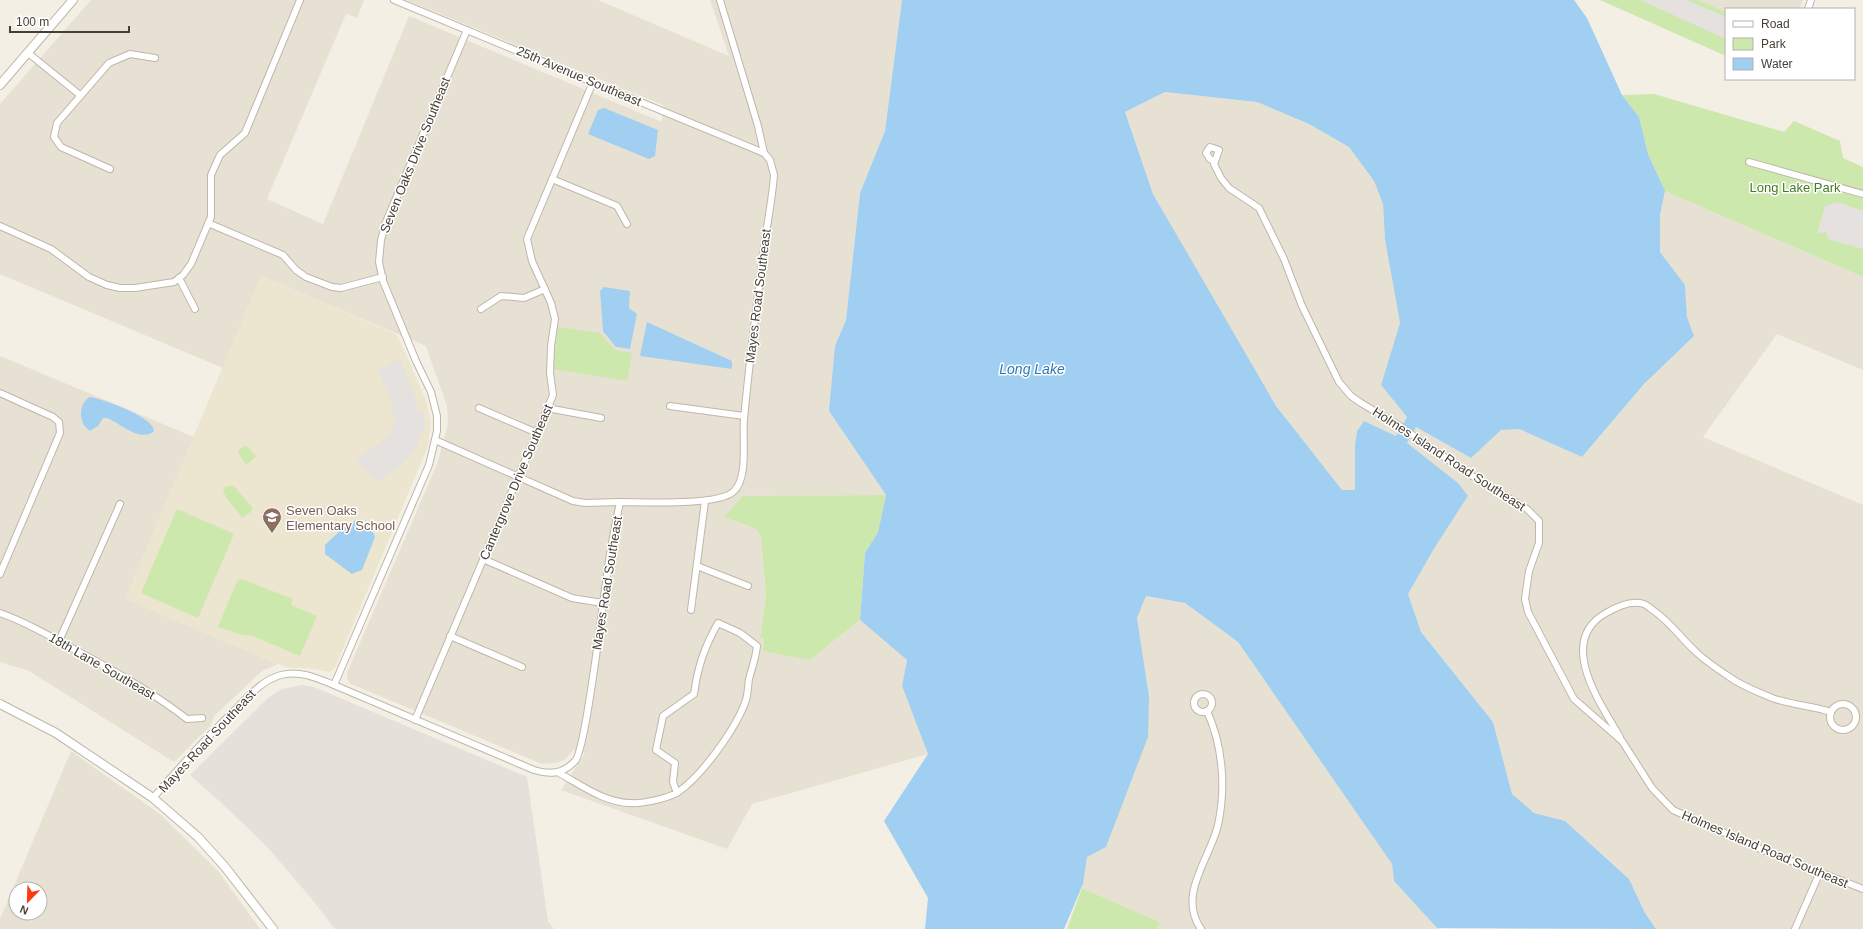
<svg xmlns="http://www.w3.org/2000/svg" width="1863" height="929" font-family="Helvetica,sans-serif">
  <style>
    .residential { fill: #e7e1d3; fill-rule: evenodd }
    .industrial { fill: #e5e0da }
    .education { fill: #ece5cf }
    .green { fill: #cde8ad }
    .parking { fill: #e4e1de }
    .water { fill: #a0cff1; fill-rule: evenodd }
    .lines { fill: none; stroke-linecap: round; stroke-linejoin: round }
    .minor-casing { stroke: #bfb7a8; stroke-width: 8 }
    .tertiary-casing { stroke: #bfb7a8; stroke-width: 10 }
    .minor { stroke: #fff; stroke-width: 6 }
    .tertiary { stroke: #fff; stroke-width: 8 }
    .labels { text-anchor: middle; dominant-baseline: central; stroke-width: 3; stroke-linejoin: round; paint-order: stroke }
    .street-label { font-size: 13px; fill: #463f35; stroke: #fff }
    .park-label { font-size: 13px; fill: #457827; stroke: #fff }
    .education-label { font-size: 13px; fill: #785e54; stroke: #fff; text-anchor: start }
    .water-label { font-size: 14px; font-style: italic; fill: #2c78b3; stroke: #fff }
  </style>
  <rect width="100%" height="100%" fill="#f3efe5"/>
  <g class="residential">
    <path d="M91,0H364L357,18L346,14L267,199L323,224L409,16L662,122L663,105L406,0H598L729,56L710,0H902L885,131L860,193L846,320L835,346L843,432L886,495L743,496L755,528L761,537L766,595L760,637L764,638L810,660L860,620L907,660L902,686L928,754L752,804L727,849L561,790L585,753L573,750L566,759L556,763L542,764L351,684L347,679V673L437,464L448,424L447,406L426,346L261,276L223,368L0,274V104Z"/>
    <path d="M1698,0H1803L1799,9H1726V12Z"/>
    <path d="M1165,92L1257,102L1309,124L1349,147L1374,181L1383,204L1385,240L1400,323L1381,385L1407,417L1396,436L1364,421L1357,431L1355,445V490H1342L1275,406L1153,194L1125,112Z"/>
    <path d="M1665,191L1863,277V370L1777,334L1703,437L1863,505V929H1656L1645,913L1629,879L1565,821L1534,813L1512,794L1493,722L1421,632L1408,594L1435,547L1468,496L1407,443L1416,427L1471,458L1501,430L1519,429L1582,457L1644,384L1694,336L1687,317L1685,285L1660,252V215Z"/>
    <path d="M0,356L194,437L126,599L278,664L262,671L214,716L211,725L174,762L29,671L0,662Z"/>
    <path d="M1146,596L1185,603L1238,642L1392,864L1394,881L1437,928L1442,929H1157L1160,922L1082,888L1087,857L1149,696L1137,618Z"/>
    <path d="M71,751L160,814L218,871L260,929H0V919ZM16,889H40V913H16Z"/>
  </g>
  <path class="industrial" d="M302,685L314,687L527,777L548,921L554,929H335L311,898L268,848L228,809L190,775L269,697L282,689Z"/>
  <path class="education" d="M261,276L396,334L410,363L426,401L431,421L428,446L335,668L329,672L307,668H288L125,599Z"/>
  <g class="green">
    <path d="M1600,0H1698L1726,12V56Z"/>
    <path d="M1654,94L1784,132L1794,121L1840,141L1843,158L1863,167V277L1665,191L1648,154L1639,117L1622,95Z"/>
    <path d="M558,327L600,333L615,350L632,353L627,381L553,369Z"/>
    <path d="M246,445L256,456L246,465L238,453L239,450Z"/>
    <path d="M229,486H234L252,507V511L242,518L226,497L223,491L225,487Z"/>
    <path d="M886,495L878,532L865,553L860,620L810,660L763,651L764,638H760L766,595L761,537L755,528L724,517L743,496Z"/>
    <path d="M177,509L234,534L198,618L141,593Z"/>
    <path d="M241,579L293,599L291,605L317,616L300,656L252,636L243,635L218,627L237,581Z"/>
    <path d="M1082,888L1160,922L1157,929H1067Z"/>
  </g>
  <g class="parking">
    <path d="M1640,0H1687L1726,17V39Z"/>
    <path d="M1837,202L1863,211V249L1828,239L1826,232L1817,234L1825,206Z"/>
    <path d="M400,359L416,399L417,412H423L425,423L417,446L408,459L378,482L355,460L385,439L397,421L393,415L391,401L378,370Z"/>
  </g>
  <g class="water">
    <path d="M902,0H1574L1587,18L1622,95L1639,117L1648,154L1665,191L1660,215V252L1685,285L1687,317L1694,336L1644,384L1582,457L1519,429L1501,430L1471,458L1416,427L1407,443L1458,483L1468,496L1435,547L1408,594L1421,632L1493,722L1512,794L1534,813L1565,821L1629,879L1645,913L1656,929L1437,928L1394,881L1392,864L1238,642L1185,603L1146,596L1137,618L1149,696L1148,737L1106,847L1087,857L1083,884L1064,929H925L928,898L884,821L928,754L902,686L907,660L860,620L865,553L878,532L886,495L829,411L835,346L846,320L860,193L885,131ZM1165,92L1257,102L1309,124L1349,147L1374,181L1383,204L1385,240L1400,323L1381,385L1407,417L1396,436L1364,421L1357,431L1355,445V490H1342L1276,406L1153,194L1125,112Z"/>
    <path d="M604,108L658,130L655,156L649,159L588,134L598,110Z"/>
    <path d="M604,287L630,291L629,308L637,314L630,349L616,347L603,331L600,291Z"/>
    <path d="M647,322L732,361V369L640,356Z"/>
    <path d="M90,397C103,399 154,417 154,431C140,443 120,423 107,418H103L98,426L90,431C78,424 78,403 90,397Z"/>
    <path d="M359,519L370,525L375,537L362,570L352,574L325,554V545L344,527Z"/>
  </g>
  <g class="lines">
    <g class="minor-casing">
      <g id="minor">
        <path d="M394,0L764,153"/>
        <path d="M1808,9L1811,0"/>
        <path d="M28,53L80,95"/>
        <path d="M1214,161L1210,159L1206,153L1210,147L1219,150L1214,164L1221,178L1229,188L1259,208L1284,259L1302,306L1339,382L1351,396L1361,403L1398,425L1469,474L1527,509L1539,521V543L1529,571L1525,599L1528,612L1574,699L1622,741L1652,788L1673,810L1763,850L1863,889"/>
        <path d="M1749,162L1863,194"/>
        <path d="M110,169L61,147L54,137L57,123L109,63L130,54L155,58"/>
        <path d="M552,179L617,206L627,224"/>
        <path d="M208,223L283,255L296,270L306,277L332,287L341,288L383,277"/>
        <path d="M0,226L51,249L89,277L107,285L120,288H135L174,282L183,275L191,264L211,217V175L220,155L245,133L300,0"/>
        <path d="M179,278L195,309"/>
        <path d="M481,309L501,296L524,298L545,289"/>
        <path d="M0,393L53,417L59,422L60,433L0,574"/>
        <path d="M670,406L744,416"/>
        <path d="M479,408L537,433"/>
        <path d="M547,408L601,418"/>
        <path d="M435,440L573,501L585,503L620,502"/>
        <path d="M483,559L572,598L602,603"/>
        <path d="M697,566L748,586"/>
        <path d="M691,610L705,501"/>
        <path d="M0,613C24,621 46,634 68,646C109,668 151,691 187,719L202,718"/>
        <path d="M450,636L522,667"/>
        <path d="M59,641L120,504"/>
        <path d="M334,685L429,465L437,431V416L431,392L416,361L383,281L379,262L381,240L386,222L467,30"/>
        <circle cx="1203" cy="703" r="9"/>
        <circle cx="1843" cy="717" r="13"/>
        <path d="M415,720L553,395L550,373L551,346L555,319L551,303L532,261L527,239L593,82"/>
        <path d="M1620,737C1600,703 1556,641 1606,613C1616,607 1632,600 1644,604C1647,605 1651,609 1654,611C1670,622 1680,637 1695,651C1705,661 1719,670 1731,678C1744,687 1760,693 1775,699C1793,705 1813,706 1831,712"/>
        <path d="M559,773C581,785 605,803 631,803C643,804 669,798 678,792C702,776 737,727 746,700C748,693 748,685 749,679C752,668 756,657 757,646L740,633L718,623C704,648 698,666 694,694L663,716L656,750L675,763L673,782L677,793"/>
        <path d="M153,798C179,768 205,739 234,711C248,697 262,680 281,675C300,670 317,678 334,685L534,770C550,775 563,774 575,761C586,750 603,600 607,575C610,550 615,526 620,502C644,502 716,506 733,492C749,479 742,438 744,419C749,364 756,310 763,256C766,229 772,202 774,175L770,160L764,153L758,126L720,0"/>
        <path d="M1201,929C1177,895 1210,859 1218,825C1226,788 1223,746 1207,711"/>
        <path d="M1795,929L1820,872"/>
      </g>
    </g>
    <g class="tertiary-casing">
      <g id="tertiary">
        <path d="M0,85L73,0"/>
        <path d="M0,704L56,733L153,798L198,837L225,867L273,929"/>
      </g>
    </g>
    <use href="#minor" class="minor"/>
    <use href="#tertiary" class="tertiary"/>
  </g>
  <defs>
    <g id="school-pin" transform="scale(1)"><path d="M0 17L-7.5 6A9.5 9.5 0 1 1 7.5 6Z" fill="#8d6e63" stroke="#fff"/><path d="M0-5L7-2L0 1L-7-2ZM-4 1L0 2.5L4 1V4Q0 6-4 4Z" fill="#fff"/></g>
  </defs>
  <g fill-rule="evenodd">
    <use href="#school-pin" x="272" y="517"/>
  </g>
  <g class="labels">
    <g class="street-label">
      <text transform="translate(579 76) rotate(23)">25th Avenue Southeast</text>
      <text transform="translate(415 155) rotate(-68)">Seven Oaks Drive Southeast</text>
      <text transform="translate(758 296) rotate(-83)">Mayes Road Southeast</text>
      <text transform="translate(1449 459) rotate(33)">Holmes Island Road Southeast</text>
      <text transform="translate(516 482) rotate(-67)">Cantergrove Drive Southeast</text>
      <text transform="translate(607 583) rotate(-81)">Mayes Road Southeast</text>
      <text transform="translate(102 666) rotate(30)">18th Lane Southeast</text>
      <text transform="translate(207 741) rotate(-47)">Mayes Road Southeast</text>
      <text transform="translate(1765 849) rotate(23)">Holmes Island Road Southeast</text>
    </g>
    <g class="park-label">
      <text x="1795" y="187">Long Lake Park</text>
    </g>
    <g class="education-label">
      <text x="286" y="510">Seven Oaks<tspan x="286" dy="15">Elementary School</tspan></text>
    </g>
    <g class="water-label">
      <text x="1032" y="369">Long Lake</text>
    </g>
  </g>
  <rect x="1725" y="8" width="130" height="72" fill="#ffffff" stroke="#b5b2ae"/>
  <rect x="1733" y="21" width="20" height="6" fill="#ffffff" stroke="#b5b2ae"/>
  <text x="1761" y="28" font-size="12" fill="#463f35">Road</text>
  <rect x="1733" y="38" width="20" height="12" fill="#cde8ad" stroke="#b5b2ae"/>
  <text x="1761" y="48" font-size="12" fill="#463f35">Park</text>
  <rect x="1733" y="58" width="20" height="12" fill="#a0cff1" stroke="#b5b2ae"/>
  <text x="1761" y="68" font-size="12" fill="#463f35">Water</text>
  <g transform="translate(28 901) rotate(203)"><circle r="19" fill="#ffffff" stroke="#b5b2ae"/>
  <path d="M0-3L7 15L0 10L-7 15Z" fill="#fd3912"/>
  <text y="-6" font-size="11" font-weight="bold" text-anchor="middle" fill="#463f35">N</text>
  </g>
  <path d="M10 26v6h119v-6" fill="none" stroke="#463f35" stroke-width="2"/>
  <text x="16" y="26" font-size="12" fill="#463f35" stroke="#ffffff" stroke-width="3" paint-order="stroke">100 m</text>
</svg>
